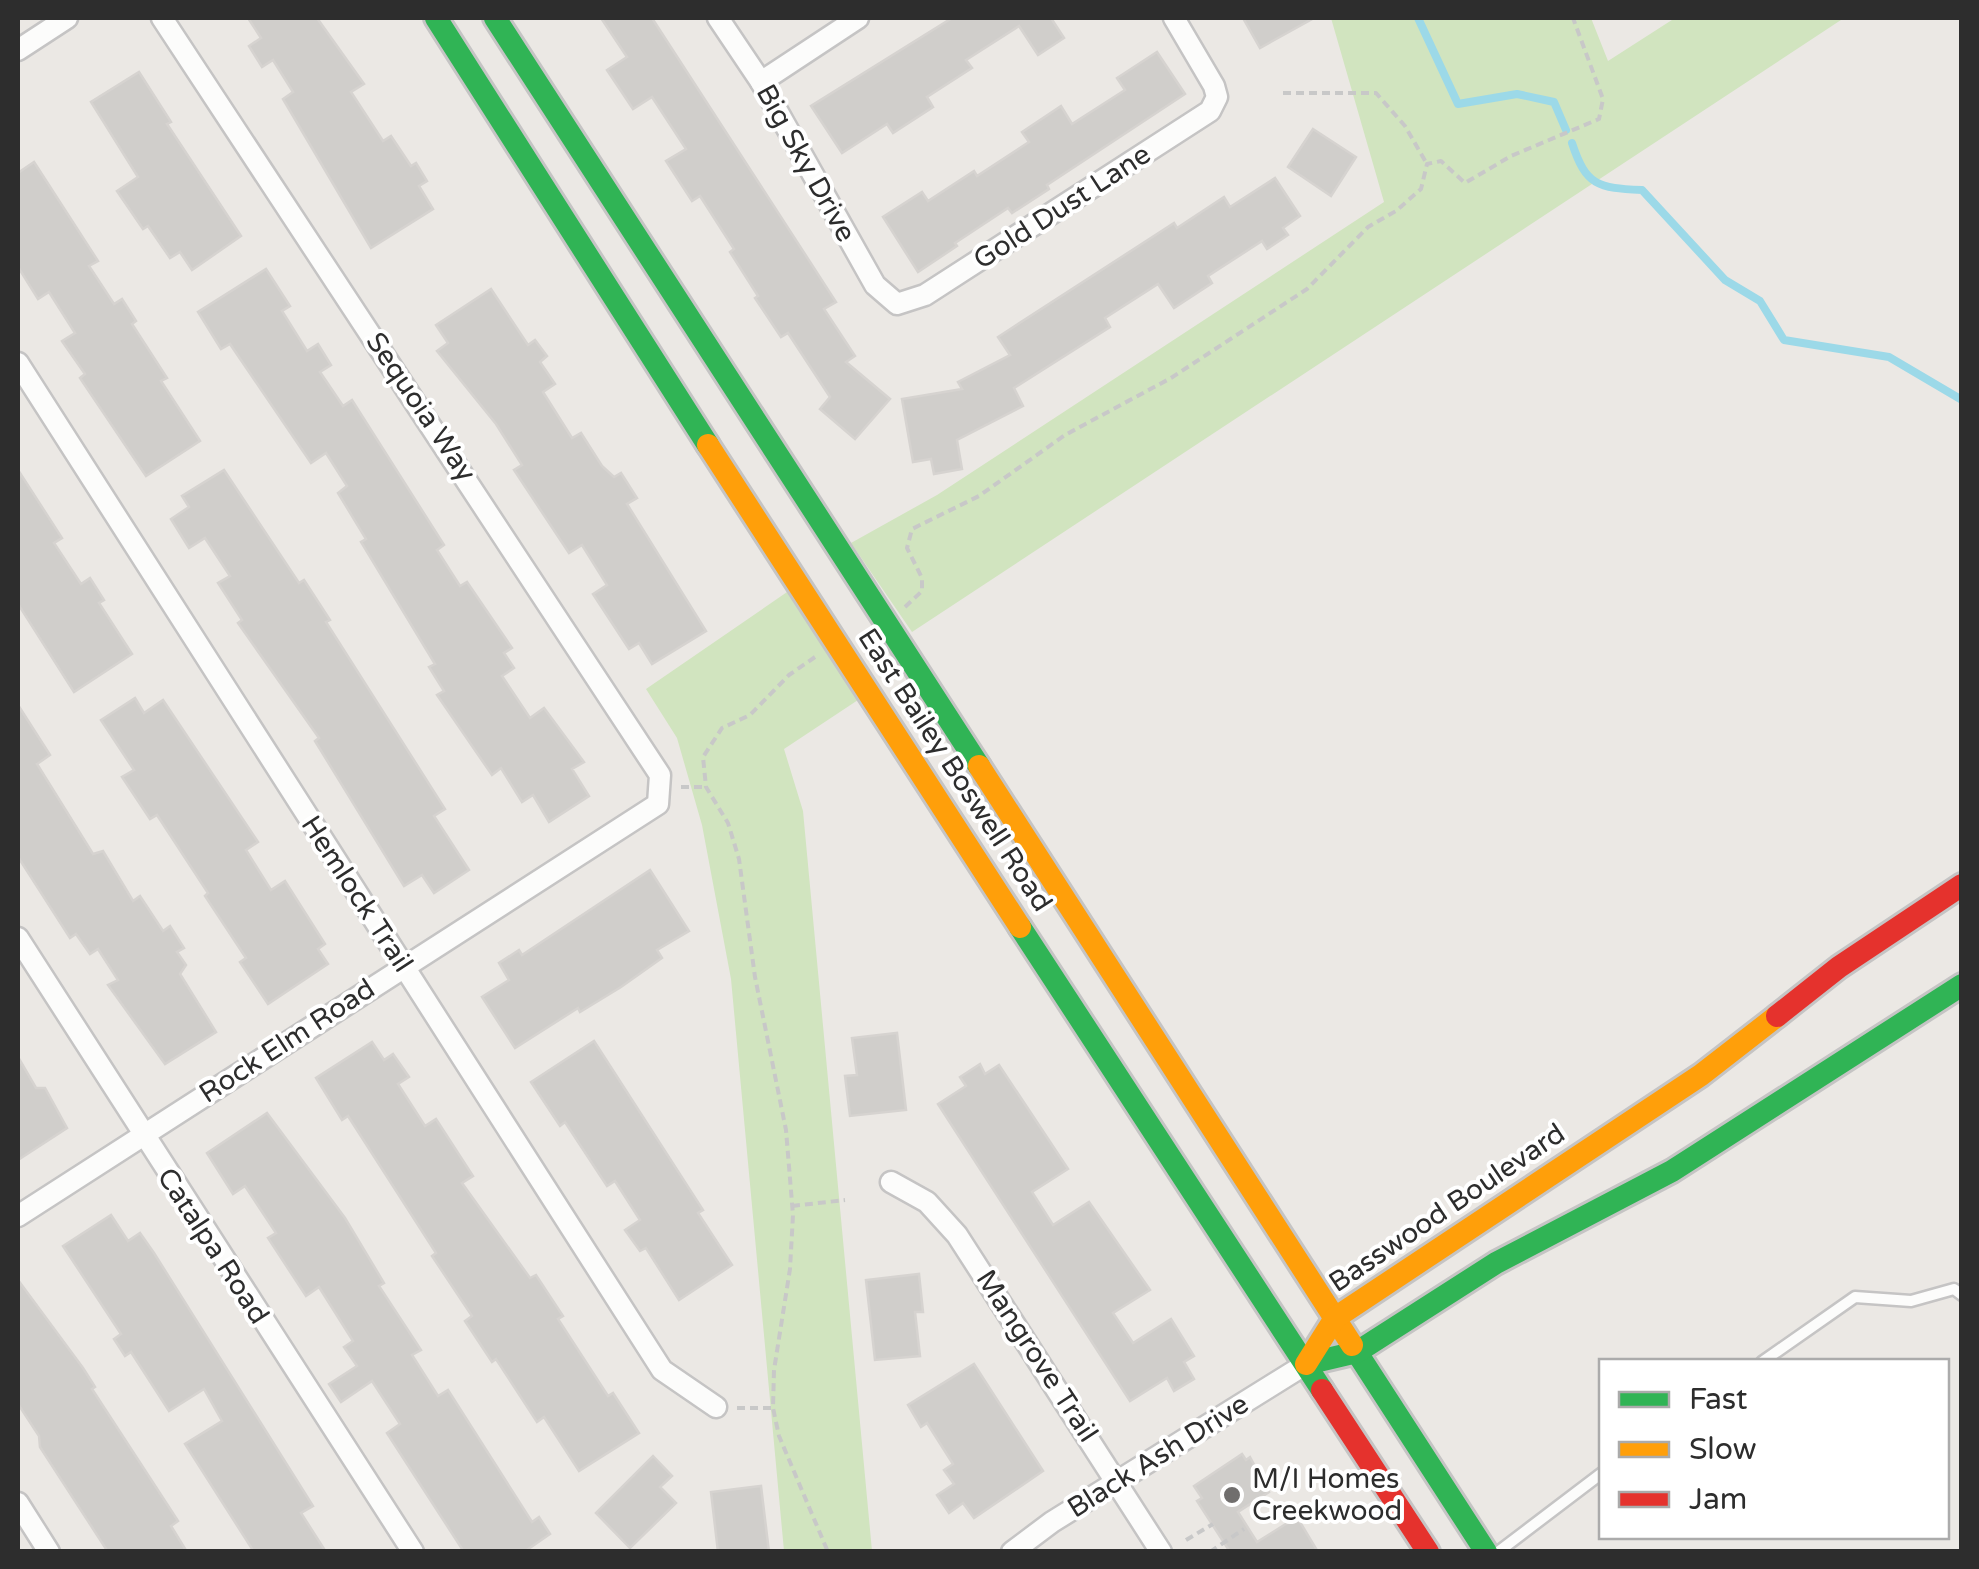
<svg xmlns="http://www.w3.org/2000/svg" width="1979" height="1569" font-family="'Varela Round',sans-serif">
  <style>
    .green { fill: #d1e4bf }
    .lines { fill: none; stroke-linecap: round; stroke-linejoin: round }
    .stream { stroke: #9cd9e8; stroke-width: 8 }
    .building { fill: #d0cecb; stroke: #d6d3d0; stroke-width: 2.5 }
    .lane-casing { stroke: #c5c4c4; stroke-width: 15 }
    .street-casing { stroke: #c5c4c4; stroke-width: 25 }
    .fast-casing { stroke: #c5c4c4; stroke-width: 28 }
    .slow-casing { stroke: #c5c4c4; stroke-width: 28 }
    .jam-casing { stroke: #c5c4c4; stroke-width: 28 }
    .path { stroke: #c8c8c8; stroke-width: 4; stroke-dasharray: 8 5; stroke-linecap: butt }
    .lane { stroke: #fcfcfb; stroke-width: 10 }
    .street { stroke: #fcfcfb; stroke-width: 20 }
    .fast { stroke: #30b455; stroke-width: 22 }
    .slow { stroke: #ff9f0a; stroke-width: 22 }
    .jam { stroke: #e5322d; stroke-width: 22 }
    .poi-dot { fill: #706e6d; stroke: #fff; stroke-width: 4 }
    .labels { text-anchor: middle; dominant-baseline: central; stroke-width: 8; stroke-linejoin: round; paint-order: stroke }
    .street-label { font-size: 28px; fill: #2d2d2d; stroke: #fff }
    .poi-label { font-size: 28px; fill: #2d2d2d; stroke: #fff; text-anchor: start }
  </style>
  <rect width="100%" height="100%" fill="#ebe8e4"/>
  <g class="green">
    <path d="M1331,18H1591L1608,61L1675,18H1844L912,632L851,543L937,495L1384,202Z"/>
    <path d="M790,590L858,700L784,749L803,811L872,1551H784L731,979L702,825L677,738L646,689Z"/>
  </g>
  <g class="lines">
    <g class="stream">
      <path d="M1418,18L1458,104L1517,94L1554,102L1566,130"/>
      <path d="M1572,143C1586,186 1598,188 1642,190L1725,280L1760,301L1784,340L1889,357L1962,400"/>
    </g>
  </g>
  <g class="building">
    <path d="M248,18H317L364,84L351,92L383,141L391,136L411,166L416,163L427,181L419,186L433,209L371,248L283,99L293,92L273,60L262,67L249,46L261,38Z"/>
    <path d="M601,18H652L836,302L824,309L855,356L846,362L890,399L855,439L820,409L830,397L788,333L781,337L755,298L758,296L730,252L734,249L700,196L692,201L666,161L686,149L652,97L633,109L607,70L627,57Z"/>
    <path d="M952,18H1051L1064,38L1038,55L1019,26L966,60L972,68L927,97L933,107L893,133L887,124L842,153L811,106Z"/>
    <path d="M1243,18H1314L1260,48Z"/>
    <path d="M1157,52L1185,94L1047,185L1049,189L1012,213L1008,208L955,243L957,246L918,272L883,217L922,192L928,201L974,171L977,176L1029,142L1022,132L1061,106L1072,124L1125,90L1117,78Z"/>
    <path d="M139,72L171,122L167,124L241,236L192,270L180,252L170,258L148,226L143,229L117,191L138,177L91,102Z"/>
    <path d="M1313,129L1356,157L1331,196L1288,167Z"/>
    <path d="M34,162L98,261L89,266L114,304L122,299L136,321L132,324L167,378L161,381L200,441L146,476L80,378L85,374L62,341L75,333L49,292L38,299L18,267V173Z"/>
    <path d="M1275,178L1300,216L1283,228L1288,235L1267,249L1262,241L1208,276L1212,283L1174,308L1158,284L1105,318L1110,327L1014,388L1023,406L957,440L962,469L934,474L931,459L913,462L902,399L962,389L958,382L1010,355L998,337L1174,223L1177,228L1224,197L1230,207Z"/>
    <path d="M266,269L290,306L282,311L307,351L318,344L331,365L320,372L343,406L352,400L444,545L437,550L460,586L467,582L512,648L504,653L514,668L502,676L530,718L544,708L584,762L572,769L589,796L549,822L533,795L522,802L501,768L492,775L437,695L444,691L429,667L435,664L361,542L366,539L338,493L347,486L326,453L311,463L230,344L221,349L198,312Z"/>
    <path d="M491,289L528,345L535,340L547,356L540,362L555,384L543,392L572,438L581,433L602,466L614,477L621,473L637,498L627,504L706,631L652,664L639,643L629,649L593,594L607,585L582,545L569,553L514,470L522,465L496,424L437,351L448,343L436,325Z"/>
    <path d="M18,470L62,538L54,543L81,584L90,578L104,600L99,603L132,654L74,692L18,604Z"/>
    <path d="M224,470L299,583L304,580L330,620L326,622L445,809L434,816L469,870L434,893L422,875L404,886L315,741L319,738L238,623L242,620L218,583L230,576L205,538L189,548L171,519L189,507L182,496Z"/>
    <path d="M135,698L144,713L163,700L258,842L246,850L271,890L285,881L325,944L318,949L328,964L268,1004L240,962L246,958L205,896L208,893L157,815L150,819L122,777L134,770L101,720Z"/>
    <path d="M18,705L50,755L37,764L93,854L103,851L133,901L140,896L163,931L170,926L184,948L177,952L186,965L180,974L216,1032L165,1064L108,985L118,980L98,949L90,954L76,934L70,938L18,857Z"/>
    <path d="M650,870L689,931L657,950L662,958L621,987L580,1012L578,1008L515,1048L482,997L509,980L499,963L519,950L522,955Z"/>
    <path d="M897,1033L906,1110L850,1116L845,1076L857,1075L852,1038Z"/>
    <path d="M594,1041L703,1210L698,1213L732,1265L679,1300L646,1248L640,1251L625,1230L640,1220L615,1181L607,1186L565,1122L560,1126L531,1082Z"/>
    <path d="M372,1042L384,1060L393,1054L409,1077L398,1084L425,1126L436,1119L473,1176L462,1183L530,1278L536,1275L563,1316L558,1319L608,1396L613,1393L639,1433L579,1471L544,1417L537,1422L496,1359L492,1362L465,1321L472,1316L432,1256L436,1253L348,1116L342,1120L316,1078Z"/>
    <path d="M18,1057L36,1088H45L67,1128L18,1160Z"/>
    <path d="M980,1064L985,1074L999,1065L1068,1169L1032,1192L1053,1225L1089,1202L1150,1290L1113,1313L1133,1343L1171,1319L1194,1356L1184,1362L1194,1379L1174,1391L1167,1378L1130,1401L938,1104L966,1086L960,1077Z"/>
    <path d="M267,1113L345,1218L384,1283L379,1286L421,1350L412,1355L438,1396L448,1390L532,1522L539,1517L550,1534L524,1552H464L387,1433L400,1424L372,1381L341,1402L329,1384L357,1366L344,1347L353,1341L319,1287L306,1296L268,1238L276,1233L245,1186L233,1194L207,1153Z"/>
    <path d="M111,1215L128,1241L140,1233L154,1253L313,1506L301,1513L326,1552H254L185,1444L222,1421L204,1389L169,1411L131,1352L125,1356L114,1339L121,1334L63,1246Z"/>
    <path d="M919,1274L923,1312H915L920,1356L875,1360L866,1280Z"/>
    <path d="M18,1280L83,1368L95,1387L92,1389L178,1521L171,1526L187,1552H108L40,1447L39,1436L18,1404Z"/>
    <path d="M974,1364L1043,1471L974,1518L963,1503L949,1513L937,1495L954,1484L944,1470L953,1464L927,1423L921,1427L908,1405Z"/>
    <path d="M1242,1454L1246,1460L1250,1457L1269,1492L1238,1512L1257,1542L1297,1517L1318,1552H1230L1197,1501L1202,1498L1194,1486Z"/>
    <path d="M653,1456L672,1476L660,1487L676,1503L630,1548L596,1513Z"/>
    <path d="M761,1486L769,1552H718L711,1492Z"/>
  </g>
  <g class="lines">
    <g class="lane-casing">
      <g id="lane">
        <path d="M1762,1362L1855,1297L1911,1301L1954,1289L1962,1295"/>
        <path d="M1498,1552L1602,1473"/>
      </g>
    </g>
    <g class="street-casing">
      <g id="street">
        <path d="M718,18L761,82L875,285L897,304L925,295L1210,111L1217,97L1214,86L1174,18"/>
        <path d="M18,50L67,18"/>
        <path d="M761,82L858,18"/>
        <path d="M18,363L662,1370L716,1407"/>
        <path d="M18,938L413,1552"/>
        <path d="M891,1182L927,1202L957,1235L1161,1552"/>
        <path d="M18,1216L658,804L660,775L162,18"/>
        <path d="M18,1503L49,1552"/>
        <path d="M1012,1552L1052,1522L1306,1364"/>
      </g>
    </g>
    <g class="fast-casing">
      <g id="fast">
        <path d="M436,18L708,445"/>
        <path d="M495,18L979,766"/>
        <path d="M1020,927L1322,1390"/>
        <path d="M1352,1345L1486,1552"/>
        <path d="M1306,1364L1357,1352L1496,1263L1672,1171L1962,985"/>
      </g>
    </g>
    <g class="slow-casing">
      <g id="slow">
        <path d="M708,445L1020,927"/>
        <path d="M979,766L1352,1345"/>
        <path d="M1306,1364L1335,1318L1701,1075L1777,1016"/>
      </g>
    </g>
    <g class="jam-casing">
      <g id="jam">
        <path d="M1777,1016L1839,967L1962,885"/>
        <path d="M1322,1390L1428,1552"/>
      </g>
    </g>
    <g class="path">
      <path d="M1283,93H1376L1405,126L1427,164"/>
      <path d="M905,607L922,591V578L907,548L912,529L979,496L1065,435L1171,378L1307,289L1368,227L1396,211L1421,189L1427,164L1441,161L1465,183L1511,156L1599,119L1603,99L1573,18"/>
      <path d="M815,657L789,675L750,715L722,728L703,757L706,787L728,823L739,859L755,977L786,1130L793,1215L790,1269L774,1370L773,1408L779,1436L828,1552"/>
      <path d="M681,787H706"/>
      <path d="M792,1206L845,1200"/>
      <path d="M737,1408H773"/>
      <path d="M1186,1540L1213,1524"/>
      <path d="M1210,1552L1244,1529"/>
    </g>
    <use href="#lane" class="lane"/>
    <use href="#street" class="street"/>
    <use href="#fast" class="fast"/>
    <use href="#slow" class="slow"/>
    <use href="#jam" class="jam"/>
  </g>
  <circle class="poi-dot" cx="1232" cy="1495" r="10"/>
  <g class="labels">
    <g class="street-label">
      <text transform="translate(806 163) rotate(61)">Big Sky Drive</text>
      <text transform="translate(1062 207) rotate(-33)">Gold Dust Lane</text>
      <text transform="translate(421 407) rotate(56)">Sequoia Way</text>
      <text transform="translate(955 770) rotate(57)">East Bailey Boswell Road</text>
      <text transform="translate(357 894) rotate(57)">Hemlock Trail</text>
      <text transform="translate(287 1041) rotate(-33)">Rock Elm Road</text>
      <text transform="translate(1447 1208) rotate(-34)">Basswood Boulevard</text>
      <text transform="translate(213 1246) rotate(57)">Catalpa Road</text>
      <text transform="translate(1037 1356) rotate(57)">Mangrove Trail</text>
      <text transform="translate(1158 1456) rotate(-32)">Black Ash Drive</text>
    </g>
    <g class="poi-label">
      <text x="1252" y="1479">M/I Homes<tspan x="1252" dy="32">Creekwood</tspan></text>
    </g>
  </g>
  <rect width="1979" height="1569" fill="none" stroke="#2d2d2d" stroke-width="40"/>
  <rect x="1599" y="1359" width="350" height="180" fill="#ffffff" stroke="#ababab" stroke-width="2.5"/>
  <rect x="1619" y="1392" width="50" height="15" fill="#30b455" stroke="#ababab" stroke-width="2.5"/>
  <text x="1689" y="1409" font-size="30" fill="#2d2d2d">Fast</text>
  <rect x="1619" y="1442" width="50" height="15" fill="#ff9f0a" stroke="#ababab" stroke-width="2.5"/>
  <text x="1689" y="1459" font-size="30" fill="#2d2d2d">Slow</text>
  <rect x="1619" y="1492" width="50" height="15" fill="#e5322d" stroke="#ababab" stroke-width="2.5"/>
  <text x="1689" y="1509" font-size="30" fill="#2d2d2d">Jam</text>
</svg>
